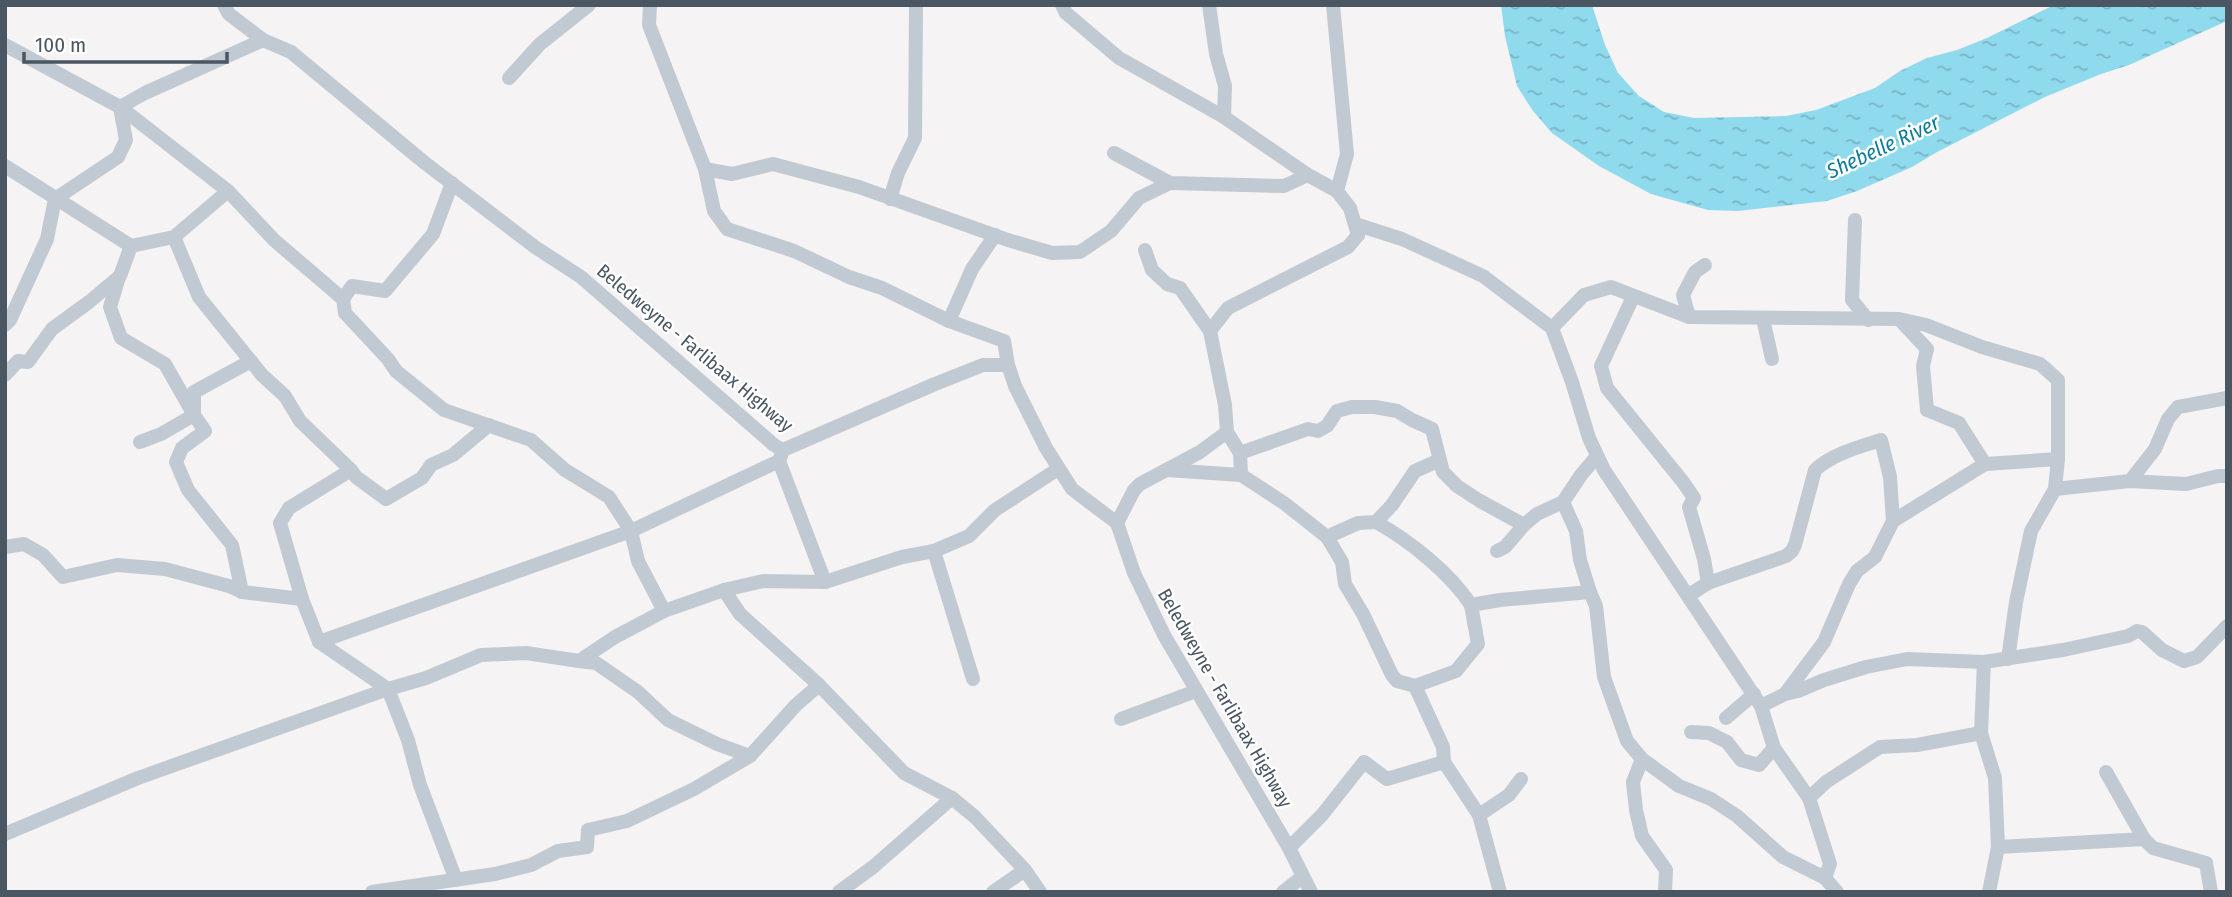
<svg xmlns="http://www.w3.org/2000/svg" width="2232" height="897" font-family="'Fira Sans Condensed',sans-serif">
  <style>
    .water { fill: url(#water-ripples) }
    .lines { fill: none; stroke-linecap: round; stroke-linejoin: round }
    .street { stroke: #c1cad2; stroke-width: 14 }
    .labels { text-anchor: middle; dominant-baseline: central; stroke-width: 5; stroke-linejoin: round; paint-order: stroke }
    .street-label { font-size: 19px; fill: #4a5661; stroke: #fff }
    .water-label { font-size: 21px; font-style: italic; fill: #0c7c9b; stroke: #fff }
  </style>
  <defs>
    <pattern id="water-ripples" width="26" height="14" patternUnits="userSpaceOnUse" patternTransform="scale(1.75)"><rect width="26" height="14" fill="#90daee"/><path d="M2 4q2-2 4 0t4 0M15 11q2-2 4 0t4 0" fill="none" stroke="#78b4c4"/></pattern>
  </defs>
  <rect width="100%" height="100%" fill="#f5f3f3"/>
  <path class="water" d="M1501,5H1592L1605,45L1618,73L1639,96L1664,112L1694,118L1786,116L1816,110L1875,88L1900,71L1927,58L1957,50L1987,38L2054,5H2227V21L2129,65L2101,74L2045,97L1937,152L1912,167L1857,191L1827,201L1738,211L1708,210L1651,194L1599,166L1552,133L1533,111L1517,86L1505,36Z"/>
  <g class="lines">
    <g class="street">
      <path d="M224,5L229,14L263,40"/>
      <path d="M650,5L649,25L705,169L714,211L727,229L794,251L849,277L882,288L949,321L1004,341L1008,365"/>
      <path d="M1062,5L1066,13L1119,58L1224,117L1308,175L1337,191"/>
      <path d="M1209,5L1216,54L1225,86L1224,117"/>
      <path d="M5,45L120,107L145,93L263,40L291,52L425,163L535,247L581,277L774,445L783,450L935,384L983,365H1008L1015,386L1046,448L1072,489L1117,523L1134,573L1164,635L1289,848L1311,892"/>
      <path d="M509,78L540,44L589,5"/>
      <path d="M120,107L228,191"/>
      <path d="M1114,153L1170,183L1284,186L1308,175"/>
      <path d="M5,166L131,246"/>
      <path d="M705,169L732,174L773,164L859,187L1008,240L1052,253L1080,252L1111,231L1139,198L1170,183"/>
      <path d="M452,183L433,234L385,291L352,286L343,299L345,313L388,359L396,371L444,410L531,440L565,470L609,497L631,531L638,561L664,611"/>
      <path d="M890,199L898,173L915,138L916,5"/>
      <path d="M1855,220L1852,300L1868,320"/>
      <path d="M1358,235V225L1402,239L1483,276L1552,328L1572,382L1589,438L1604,470L1761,706L1774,748L1809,798L1830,864L1825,878"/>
      <path d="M174,237L199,297L262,375L285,396L300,421L351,470"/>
      <path d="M1145,250L1152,270L1167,284L1180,288L1210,331"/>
      <path d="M119,277L110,307L121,338L165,364L194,415L205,431L182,448L176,462L188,490L232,545L242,592L302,599"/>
      <path d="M1633,297L1601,366L1607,388L1683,482L1694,498L1689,507L1704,559L1708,583"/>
      <path d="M1689,317L1683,295L1695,272L1705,265"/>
      <path d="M1763,319L1772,359"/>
      <path d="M1900,320L1927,349L1923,366L1927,410L1959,423L1985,464"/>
      <path d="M949,321L972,269L995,235"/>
      <path d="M5,325L10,320L47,239L55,199L118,157L126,140L120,107"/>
      <path d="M1552,328L1584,295L1611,287L1689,317L1899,319L1926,325L1982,347L2040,364L2058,380V459L2055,489L2031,531L2016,602L2008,659"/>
      <path d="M5,375L18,361L28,362L52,329L89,302L120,276L131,246L174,237L228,191L274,240L343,299"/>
      <path d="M1227,432L1240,453L1241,475L1284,503L1327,537L1342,562L1345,584L1363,614L1392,675L1397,681L1415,686L1456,671L1478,644L1471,605L1500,600L1590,592"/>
      <path d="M140,442L161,434L194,415V392L251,361"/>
      <path d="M1240,453L1308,429L1318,431L1327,426L1337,411L1352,407H1375L1397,411L1412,420L1432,429L1443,472L1457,486L1480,501L1524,525"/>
      <path d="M779,461L825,582"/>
      <path d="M1167,470L1241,475"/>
      <path d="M2130,481L2155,449L2168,419L2178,407L2227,398"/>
      <path d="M2055,489L2130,481L2186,484L2218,476H2227"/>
      <path d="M1563,502L1576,531L1580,560L1590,592L1596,606L1604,677L1627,741L1642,759L1679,786L1711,799L1737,816L1783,857L1825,878L1837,892"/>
      <path d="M1893,521L1985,464L2058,459"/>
      <path d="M1376,522C1410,541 1450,573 1471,605"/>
      <path d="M1117,523L1134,490L1140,484L1200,452L1227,432L1225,405L1210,331L1228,308L1348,247L1358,235L1350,208L1337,191L1347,154L1333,5"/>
      <path d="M1327,537L1358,523L1376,522L1392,505L1415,471L1440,460"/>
      <path d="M5,547L24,544L43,555L63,577L117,565L165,569L229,586L242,592"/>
      <path d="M934,551L973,679"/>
      <path d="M1497,551L1505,547L1524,525L1537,514L1563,502L1581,475L1597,456"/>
      <path d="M1689,595L1708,583L1786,556L1792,551L1795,545L1815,470C1832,454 1859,447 1881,440L1890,477L1893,521L1875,557L1857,571L1849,584L1824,642L1785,694"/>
      <path d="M319,642L631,531L779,461L783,450"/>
      <path d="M579,661L596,663L638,692L668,720L717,744L750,756"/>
      <path d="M1984,662L1981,733L1995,778L1998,847L1989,892"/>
      <path d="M1415,686L1443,747L1444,762L1479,815L1500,892"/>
      <path d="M1761,706L1785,694L1798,691L1824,680L1866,667L1907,659L1984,662L2063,650L2128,636L2137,631L2142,632L2162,650L2184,661L2197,657L2227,626"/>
      <path d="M1726,718L1754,694"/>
      <path d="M1121,719L1196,691"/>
      <path d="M1691,732L1709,733L1727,742L1741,760L1759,765L1774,748"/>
      <path d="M1642,759L1633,782L1636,810L1642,836L1666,870L1665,892"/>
      <path d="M2106,772L2144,839L2153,848L2206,863L2211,892"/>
      <path d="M1809,798L1826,782L1880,747L1917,745L1981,733"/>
      <path d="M1479,815L1509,795L1521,779"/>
      <path d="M5,834L138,778L388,689L426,678L481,655L526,653L579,661L615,637L664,611L724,590"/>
      <path d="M1998,847L2144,839"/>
      <path d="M1289,848L1322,815L1364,762L1387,779L1444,762"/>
      <path d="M456,880L420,785L408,740L388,689L319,642L302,599L280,523L289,508L351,470L356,477L386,499L422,478L431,465L453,455L489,425"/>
      <path d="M372,892L495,874L531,865L558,851L587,847L588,830L627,821L694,789L750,756L796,705L819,685"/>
      <path d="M839,892L873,867L952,798"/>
      <path d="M993,892L1025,870"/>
      <path d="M1040,892L1025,870L975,817L952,798L904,773L819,685L740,614L724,590L763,581L825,582L902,557L934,551L969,536L995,510L1058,469"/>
      <path d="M1283,892L1302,877"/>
    </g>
  </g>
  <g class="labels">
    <g class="street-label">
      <text transform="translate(695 348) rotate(40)">Beledweyne - Farlibaax Highway</text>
      <text transform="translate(1225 698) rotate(60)">Beledweyne - Farlibaax Highway</text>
    </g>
    <g class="water-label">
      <text transform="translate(1883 147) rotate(-25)">Shebelle River</text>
    </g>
  </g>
  <rect width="2232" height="897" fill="none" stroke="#4a5661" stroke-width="14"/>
  <path d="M24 52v10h203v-10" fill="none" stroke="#4a5661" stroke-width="3.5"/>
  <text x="35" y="52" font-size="21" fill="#4a5661" stroke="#ffffff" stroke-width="5" paint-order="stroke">100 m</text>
</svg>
